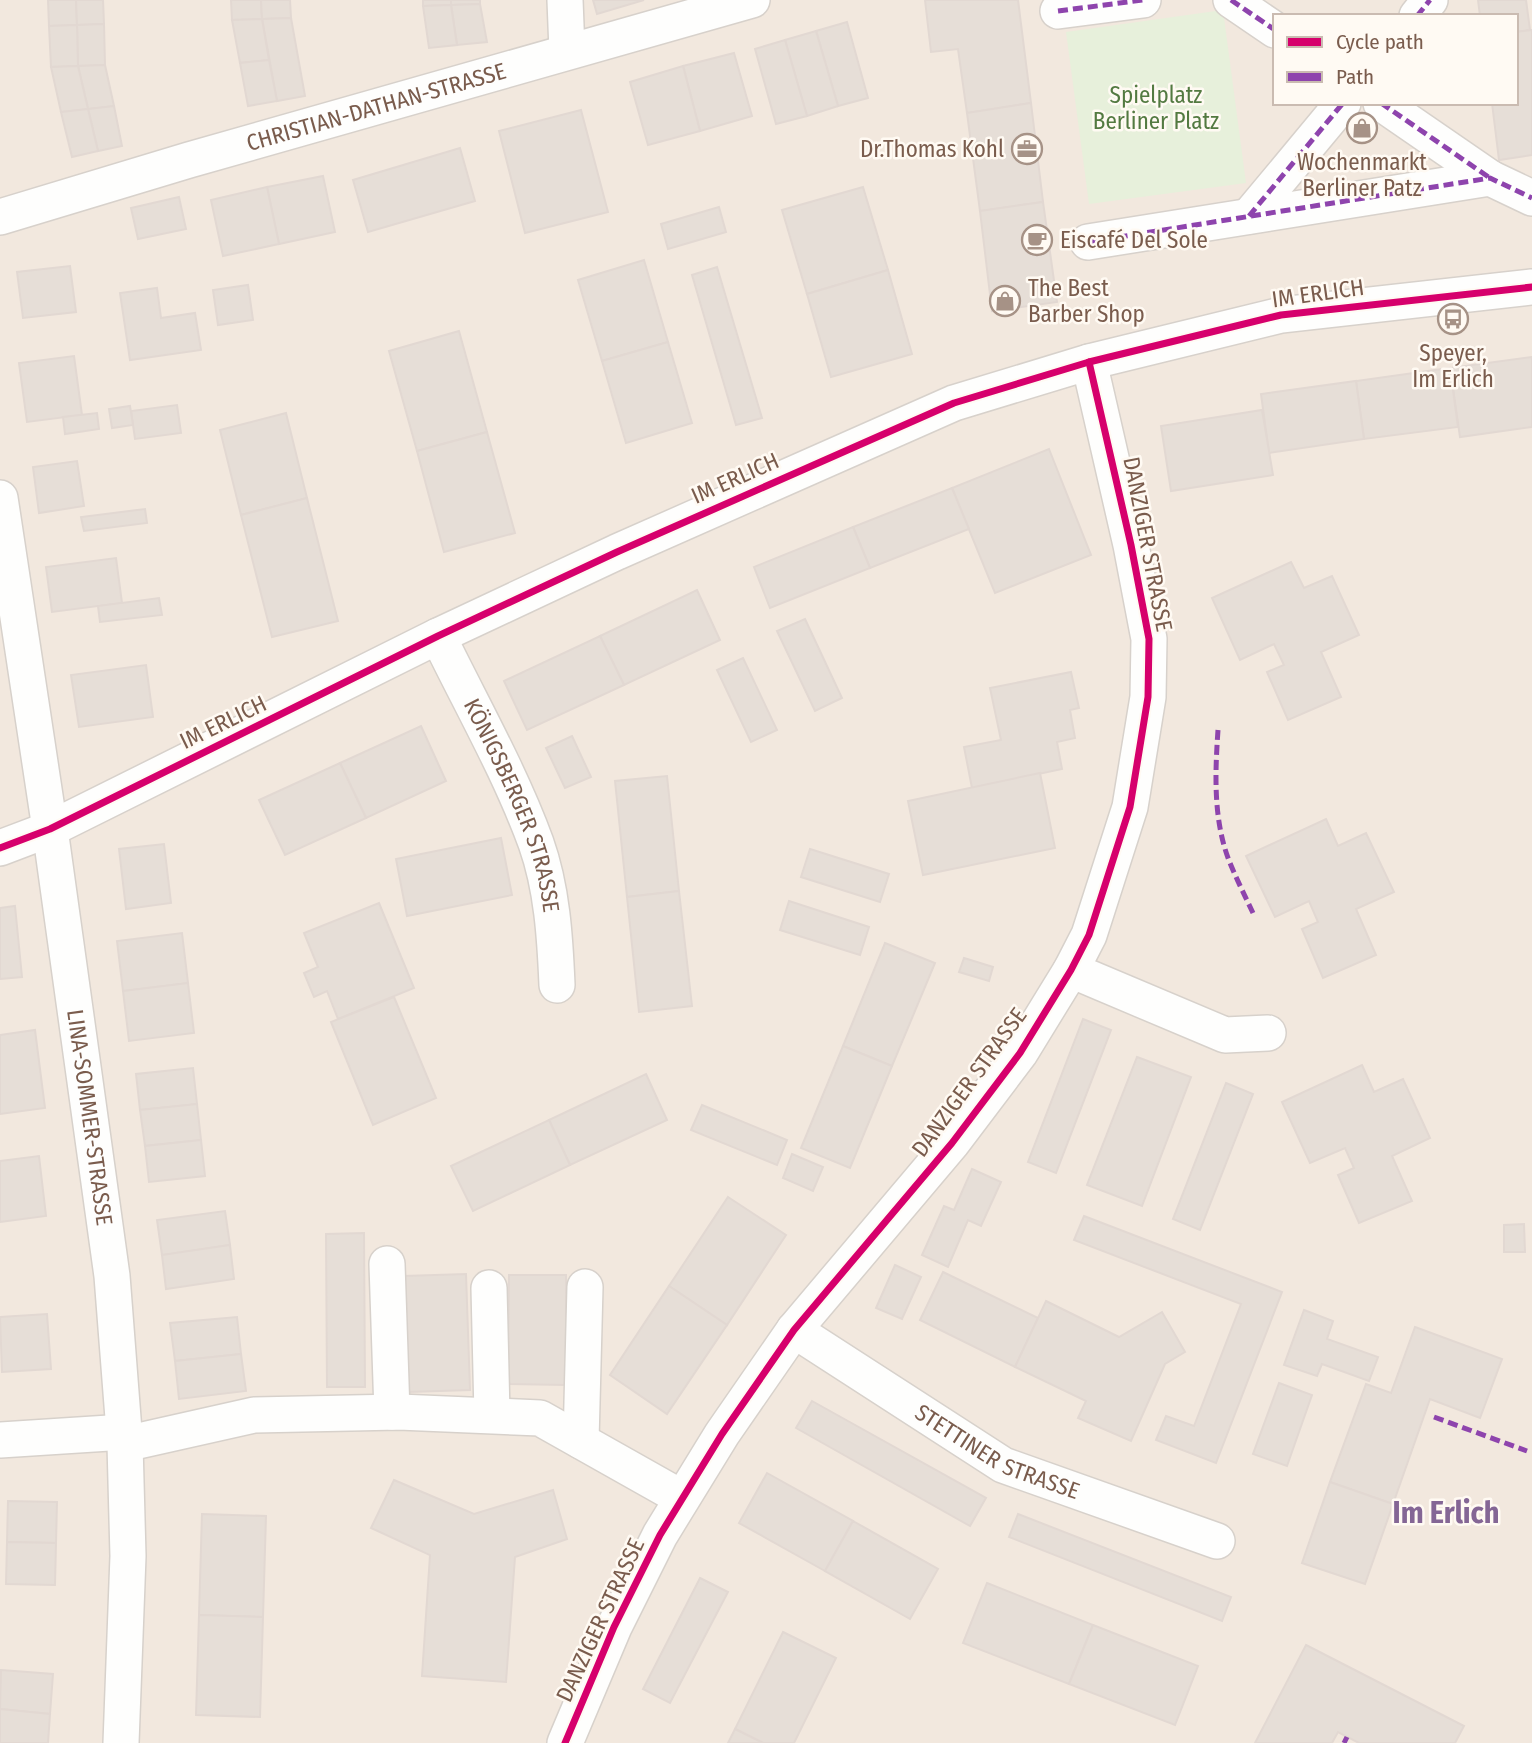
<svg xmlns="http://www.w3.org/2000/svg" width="1532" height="1743" font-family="'Fira Sans Condensed',sans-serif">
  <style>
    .residential { fill: #f2e8de; fill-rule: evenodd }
    .green { fill: #e7f0db }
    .building { fill: #e6ded7; stroke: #e2d8d2; stroke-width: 2 }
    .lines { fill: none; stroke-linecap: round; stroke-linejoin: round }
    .minor-casing { stroke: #d7d1cb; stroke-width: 38 }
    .minor { stroke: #fefefd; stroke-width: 35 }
    .quiet { stroke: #8e44ad; stroke-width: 5; stroke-dasharray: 10 5; stroke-linecap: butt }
    .cycleway-casing { stroke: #fffaf3; stroke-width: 11 }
    .cycleway { stroke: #d6006c; stroke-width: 7 }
    .labels { text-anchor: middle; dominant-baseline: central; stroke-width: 5; stroke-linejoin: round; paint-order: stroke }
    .park-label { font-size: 23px; fill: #537a41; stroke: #fffaf3 }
    .street-label { font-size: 23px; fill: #7a5c4d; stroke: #fffaf3 }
    .poi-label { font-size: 23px; fill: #7a5c4d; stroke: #fffaf3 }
    .district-label { font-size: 30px; font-weight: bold; fill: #846695; stroke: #fffaf3 }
  </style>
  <rect width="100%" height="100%" fill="#f9f5f0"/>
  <path class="residential" d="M0,0H1532V1743H0ZM1275,16H1516V103H1275Z"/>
  <path class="green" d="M1223,10L1246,183L1089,204L1066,32Z"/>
  <g class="building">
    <path d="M48,0H76L77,25L49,26Z"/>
    <path d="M76,0H103L104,24L77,25Z"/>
    <path d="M231,0H261L262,19L232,20Z"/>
    <path d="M261,0H290L291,18L262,19Z"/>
    <path d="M423,0H451V5L423,6Z"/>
    <path d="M451,0H480V4L451,5Z"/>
    <path d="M593,0H644L597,14Z"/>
    <path d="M925,0H1018L1031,103L967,113L958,49L931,52Z"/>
    <path d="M1478,0H1526L1530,30L1516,32V16H1480Z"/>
    <path d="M480,4L487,42L457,45L451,5Z"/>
    <path d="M451,5L457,45L429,48L423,6Z"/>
    <path d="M291,18L305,96L277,101L262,19Z"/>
    <path d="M262,19L269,60L240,63L232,20Z"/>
    <path d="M847,22L868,98L838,106L816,31Z"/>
    <path d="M104,24L105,65L78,66L77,25Z"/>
    <path d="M77,25L78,66L51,67L49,26Z"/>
    <path d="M1532,30V155L1499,160L1492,103H1516V32Z"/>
    <path d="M816,31L838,106L807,116L785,40Z"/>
    <path d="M785,40L807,116L776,124L755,49Z"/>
    <path d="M734,53L752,116L700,131L683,66Z"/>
    <path d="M269,60L277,101L248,106L240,63Z"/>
    <path d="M105,65L114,106L88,109L78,66Z"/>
    <path d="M78,66L88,109L61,112L51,67Z"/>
    <path d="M683,66L700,131L648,145L630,82Z"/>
    <path d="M1031,103L1043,202L980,211L967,113Z"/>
    <path d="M114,106L122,146L98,151L88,109Z"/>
    <path d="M88,109L98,151L72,157L61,112Z"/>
    <path d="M581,110L608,212L525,233L499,131Z"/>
    <path d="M460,148L475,201L368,232L353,180Z"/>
    <path d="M323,176L335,232L279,244L267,187Z"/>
    <path d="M267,187L279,244L223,256L211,200Z"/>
    <path d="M863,187L888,270L807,294L782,210Z"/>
    <path d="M179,197L186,229L138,239L131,208Z"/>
    <path d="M1043,202L1057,302L992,311L980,211Z"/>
    <path d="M719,207L726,232L668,249L661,224Z"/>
    <path d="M644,260L668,342L602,361L578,280Z"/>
    <path d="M70,266L76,312L23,318L17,272Z"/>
    <path d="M717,267L762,418L736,425L692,275Z"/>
    <path d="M888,270L912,354L831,377L807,294Z"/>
    <path d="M248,285L253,320L218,325L213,290Z"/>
    <path d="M157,288L161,318L195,313L201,350L130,360L120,293Z"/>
    <path d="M459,331L487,432L417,451L389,351Z"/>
    <path d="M668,342L692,423L626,443L602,361Z"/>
    <path d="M74,356L82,415L27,422L19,363Z"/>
    <path d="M1532,357V427L1460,437L1450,368Z"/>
    <path d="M1450,368L1458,427L1364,439L1356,381Z"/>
    <path d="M1356,381L1364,439L1269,453L1261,394Z"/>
    <path d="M177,405L181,433L135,439L131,411Z"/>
    <path d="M130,406L133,425L112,428L109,409Z"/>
    <path d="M1262,410L1273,475L1171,491L1161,426Z"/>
    <path d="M97,413L99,429L65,434L63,417Z"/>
    <path d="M286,413L307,498L241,515L220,430Z"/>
    <path d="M487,432L515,533L444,552L417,451Z"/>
    <path d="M1049,449L1091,555L995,593L952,488Z"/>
    <path d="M77,461L84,506L39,513L33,467Z"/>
    <path d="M952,488L969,529L870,568L853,527Z"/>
    <path d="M307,498L338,621L272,637L241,515Z"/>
    <path d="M145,509L147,523L84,531L81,517Z"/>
    <path d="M853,527L870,568L770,608L754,567Z"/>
    <path d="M116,558L122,603L52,612L46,567Z"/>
    <path d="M1291,562L1304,588L1332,576L1359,635L1321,652L1341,697L1288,720L1267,672L1284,665L1274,644L1240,660L1212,598Z"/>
    <path d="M697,590L720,640L624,685L600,636Z"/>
    <path d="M159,598L162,615L100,622L98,606Z"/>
    <path d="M805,619L842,698L815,711L777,631Z"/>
    <path d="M600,636L624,685L527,730L504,681Z"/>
    <path d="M743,658L777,730L751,742L717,670Z"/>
    <path d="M146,665L153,717L79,727L71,675Z"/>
    <path d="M1071,672L1079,708L1070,710L1075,738L1057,742L1062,769L972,788L964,747L1001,740L990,688Z"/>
    <path d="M421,726L446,781L366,818L340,763Z"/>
    <path d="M572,736L591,777L565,788L546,748Z"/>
    <path d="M340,763L366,818L285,855L259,800Z"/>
    <path d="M1040,773L1055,848L923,875L908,801Z"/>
    <path d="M667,776L679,891L627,897L615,781Z"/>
    <path d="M1326,819L1338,846L1366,833L1394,892L1356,909L1376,955L1323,978L1302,929L1318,922L1309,901L1275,917L1246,856Z"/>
    <path d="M501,838L512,895L407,916L396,859Z"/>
    <path d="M164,844L171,903L126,909L119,849Z"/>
    <path d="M810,849L889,874L880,902L801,877Z"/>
    <path d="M679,891L692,1006L639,1012L627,897Z"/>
    <path d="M789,901L869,927L860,955L780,930Z"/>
    <path d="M379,903L414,988L338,1019L327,991L314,997L304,973L318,967L304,933Z"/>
    <path d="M15,906L22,977L0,979V908Z"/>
    <path d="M182,933L188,983L123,991L117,941Z"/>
    <path d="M885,943L935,963L892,1066L843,1046Z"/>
    <path d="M964,958L993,967L989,981L959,972Z"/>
    <path d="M188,983L194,1033L129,1041L123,991Z"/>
    <path d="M394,997L436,1098L373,1125L331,1022Z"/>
    <path d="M1083,1019L1111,1030L1056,1173L1028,1162Z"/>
    <path d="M35,1030L45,1108L0,1114V1035Z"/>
    <path d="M843,1046L892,1066L850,1168L801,1148Z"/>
    <path d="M1137,1057L1191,1077L1142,1206L1087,1185Z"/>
    <path d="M1362,1065L1374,1092L1403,1079L1430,1138L1392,1156L1412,1201L1359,1223L1338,1175L1354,1168L1345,1148L1310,1163L1282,1102Z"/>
    <path d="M193,1068L197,1104L140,1110L136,1074Z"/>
    <path d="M646,1074L667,1120L570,1165L549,1120Z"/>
    <path d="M1226,1083L1253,1094L1200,1230L1173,1219Z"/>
    <path d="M197,1104L201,1140L145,1146L140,1110Z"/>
    <path d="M702,1105L787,1140L777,1165L691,1130Z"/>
    <path d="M549,1120L570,1165L473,1211L451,1166Z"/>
    <path d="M201,1140L205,1176L149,1182L145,1146Z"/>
    <path d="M792,1154L823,1167L813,1191L783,1178Z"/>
    <path d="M39,1156L46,1216L0,1222V1161Z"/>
    <path d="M972,1169L1001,1182L981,1226L968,1220L948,1267L922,1255L944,1206L954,1210Z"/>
    <path d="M728,1197L786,1235L727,1325L669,1286Z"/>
    <path d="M225,1211L230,1245L162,1255L157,1220Z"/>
    <path d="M1084,1216L1282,1292L1216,1463L1156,1440L1166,1416L1194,1426L1241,1304L1074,1240Z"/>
    <path d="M1524,1224L1525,1252H1504V1225Z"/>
    <path d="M364,1233L365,1387H327L326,1234Z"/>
    <path d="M230,1245L234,1279L166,1289L162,1255Z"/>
    <path d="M895,1265L921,1277L902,1319L876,1308Z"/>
    <path d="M943,1272L1038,1318L1015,1367L920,1320Z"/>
    <path d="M466,1274L470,1390L409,1392L404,1276Z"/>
    <path d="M509,1275H566V1385L508,1384Z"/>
    <path d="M669,1286L727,1325L667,1414L610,1375Z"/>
    <path d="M1046,1301L1119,1337L1162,1312L1185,1352L1165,1364L1131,1441L1078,1418L1086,1401L1015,1367Z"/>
    <path d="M1304,1310L1333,1321L1327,1339L1378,1357L1369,1381L1322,1364L1317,1376L1284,1365Z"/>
    <path d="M47,1314L51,1369L2,1372L0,1317Z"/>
    <path d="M237,1317L241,1354L175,1361L170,1323Z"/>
    <path d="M1415,1327L1502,1359L1480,1418L1430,1399L1393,1504L1330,1482L1366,1384L1391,1393Z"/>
    <path d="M241,1354L246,1391L179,1399L175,1361Z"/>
    <path d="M1279,1383L1312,1395L1287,1466L1253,1454Z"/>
    <path d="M812,1401L986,1498L970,1526L796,1428Z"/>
    <path d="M767,1473L853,1521L825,1571L739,1523Z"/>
    <path d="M394,1480L474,1514L553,1490L567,1539L515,1557L506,1682L422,1676L430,1555L371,1528Z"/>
    <path d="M1330,1482L1393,1504L1365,1584L1302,1563Z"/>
    <path d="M8,1501L57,1502L56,1543L7,1542Z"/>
    <path d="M202,1514L266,1516L263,1617L199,1615Z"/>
    <path d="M1018,1514L1231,1597L1222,1621L1009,1537Z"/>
    <path d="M853,1521L938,1569L910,1619L825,1571Z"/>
    <path d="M7,1542L56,1543L55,1585L6,1584Z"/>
    <path d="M700,1578L728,1592L670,1703L643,1689Z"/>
    <path d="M987,1583L1093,1625L1069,1684L963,1643Z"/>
    <path d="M199,1615L263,1617L260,1717L196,1715Z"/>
    <path d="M1093,1625L1198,1666L1175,1725L1069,1684Z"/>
    <path d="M783,1632L836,1658L794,1743H763L735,1729Z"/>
    <path d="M1306,1645L1464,1726L1455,1743H1359L1338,1732L1332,1743H1255Z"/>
    <path d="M1,1670L53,1674L50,1714L0,1709Z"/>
    <path d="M0,1709L50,1714L48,1743H0Z"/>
    <path d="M735,1729L763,1743H728Z"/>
  </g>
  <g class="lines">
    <g class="minor-casing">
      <g id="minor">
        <path d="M565,0L567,51"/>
        <path d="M1231,0L1275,30"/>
        <path d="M1058,11L1143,0"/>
        <path d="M1417,16L1430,0"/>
        <path d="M1381,103L1490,178"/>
        <path d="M1249,216L1343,103"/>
        <path id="s1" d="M0,217L189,160L752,0"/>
        <path d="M1088,242L1490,178L1532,198"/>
        <path id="s2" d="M0,498L50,829L112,1276L125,1444L128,1556L121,1743"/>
        <path id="s3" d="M438,636C471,704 510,772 536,843C552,888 555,937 557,985"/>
        <path d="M0,848L50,829L438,636L617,552L954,403L1089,362L1281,315L1532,287"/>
        <path d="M1071,970L1225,1035L1268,1033"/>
        <path d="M387,1264L392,1412"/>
        <path d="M489,1288L492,1415"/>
        <path id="s4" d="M794,1330L1003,1465L1217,1541"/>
        <path d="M0,1440L125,1432"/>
        <path d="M581,1441L585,1287"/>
        <path d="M125,1444L254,1415L399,1412L540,1418L682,1498"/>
        <path d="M565,1743L614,1627L660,1535L722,1434L794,1330L952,1143L1020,1053L1071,970L1089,935L1130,807L1148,697L1149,639L1131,545L1089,362"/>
      </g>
    </g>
    <use href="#minor" class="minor"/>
    <g class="quiet">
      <path d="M1231,0L1275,30"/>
      <path d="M1058,11L1143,0"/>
      <path d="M1417,16L1430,0"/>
      <path d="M1381,103L1490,178"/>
      <path d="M1249,216L1343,103"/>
      <path d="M1088,242L1490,178L1532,198"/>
      <path d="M1218,730C1215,774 1213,821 1230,863C1237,880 1245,896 1253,913"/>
      <path d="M1434,1417L1527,1451"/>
      <path d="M1344,1743L1347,1737"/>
    </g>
    <g class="cycleway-casing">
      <g id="cycleway">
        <path d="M0,848L50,829L438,636L617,552L954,403L1089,362L1281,315L1532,287"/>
        <path d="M565,1743L614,1627L660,1535L722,1434L794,1330L952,1143L1020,1053L1071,970L1089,935L1130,807L1148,697L1149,639L1131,545L1089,362"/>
      </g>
    </g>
    <use href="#cycleway" class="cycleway"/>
  </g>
  <defs>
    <g id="shop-ring" transform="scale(1.575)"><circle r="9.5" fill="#fffaf3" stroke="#a69286" stroke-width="1.5"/><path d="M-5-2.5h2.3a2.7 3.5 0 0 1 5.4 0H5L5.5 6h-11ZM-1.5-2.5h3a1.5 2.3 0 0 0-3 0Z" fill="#a69286"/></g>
    <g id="office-ring" transform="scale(1.575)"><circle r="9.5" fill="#fffaf3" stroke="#a69286" stroke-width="1.5"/><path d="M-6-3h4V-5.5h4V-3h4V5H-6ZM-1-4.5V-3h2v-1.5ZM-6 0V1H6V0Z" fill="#a69286"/></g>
    <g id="cafe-ring" transform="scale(1.575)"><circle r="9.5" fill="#fffaf3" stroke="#a69286" stroke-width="1.5"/><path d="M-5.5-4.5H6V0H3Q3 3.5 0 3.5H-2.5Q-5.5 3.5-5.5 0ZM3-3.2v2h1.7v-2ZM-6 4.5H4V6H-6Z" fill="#a69286"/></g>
    <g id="bus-ring" transform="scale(1.575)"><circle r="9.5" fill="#fffaf3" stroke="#a69286" stroke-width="1.5"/><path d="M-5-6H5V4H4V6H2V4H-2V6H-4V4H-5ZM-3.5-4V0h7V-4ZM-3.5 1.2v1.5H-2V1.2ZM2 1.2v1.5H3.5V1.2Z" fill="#a69286"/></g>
  </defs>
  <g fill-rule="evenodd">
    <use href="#shop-ring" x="1362" y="128"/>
    <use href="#office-ring" x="1027" y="149"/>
    <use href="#cafe-ring" x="1037" y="240"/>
    <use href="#shop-ring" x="1005" y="301"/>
    <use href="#bus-ring" x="1453" y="319"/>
  </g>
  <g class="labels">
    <g class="park-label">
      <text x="1156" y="95">Spielplatz<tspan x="1156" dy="26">Berliner Platz</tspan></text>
    </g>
    <g class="street-label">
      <text stroke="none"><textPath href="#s1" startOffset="392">CHRISTIAN-DATHAN-STRASSE</textPath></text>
      <text transform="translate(1318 293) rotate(-8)">IM ERLICH</text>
      <text transform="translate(735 478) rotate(-24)">IM ERLICH</text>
      <text transform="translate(1148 544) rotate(79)">DANZIGER STRASSE</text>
      <text transform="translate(223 722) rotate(-26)">IM ERLICH</text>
      <text stroke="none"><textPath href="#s3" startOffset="186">KÖNIGSBERGER STRASSE</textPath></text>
      <text transform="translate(969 1082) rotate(-54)">DANZIGER STRASSE</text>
      <text stroke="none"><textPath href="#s2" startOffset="626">LINA-SOMMER-STRASSE</textPath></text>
      <text stroke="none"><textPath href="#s4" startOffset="238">STETTINER STRASSE</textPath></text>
      <text transform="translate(600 1620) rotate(-65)">DANZIGER STRASSE</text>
    </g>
    <g class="poi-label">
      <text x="1004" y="149" text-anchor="end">Dr.Thomas Kohl</text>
      <text x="1362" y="162">Wochenmarkt<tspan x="1362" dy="26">Berliner Patz</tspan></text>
      <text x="1060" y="240" text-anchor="start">Eiscafé Del Sole</text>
      <text x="1028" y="288" text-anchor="start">The Best<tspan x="1028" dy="26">Barber Shop</tspan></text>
      <text x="1453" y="353">Speyer,<tspan x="1453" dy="26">Im Erlich</tspan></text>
    </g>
    <g class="district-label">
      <text x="1446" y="1513">Im Erlich</text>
    </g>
  </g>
  <rect x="1273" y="14" width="245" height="91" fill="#fffaf3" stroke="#cabbb1" stroke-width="2"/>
  <rect x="1287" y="37" width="35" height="10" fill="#d6006c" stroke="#cabbb1" stroke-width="2"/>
  <text x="1336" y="49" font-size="21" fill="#7a5c4d">Cycle path</text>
  <rect x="1287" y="72" width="35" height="10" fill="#8e44ad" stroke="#cabbb1" stroke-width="2"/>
  <text x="1336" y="84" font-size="21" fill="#7a5c4d">Path</text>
</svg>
